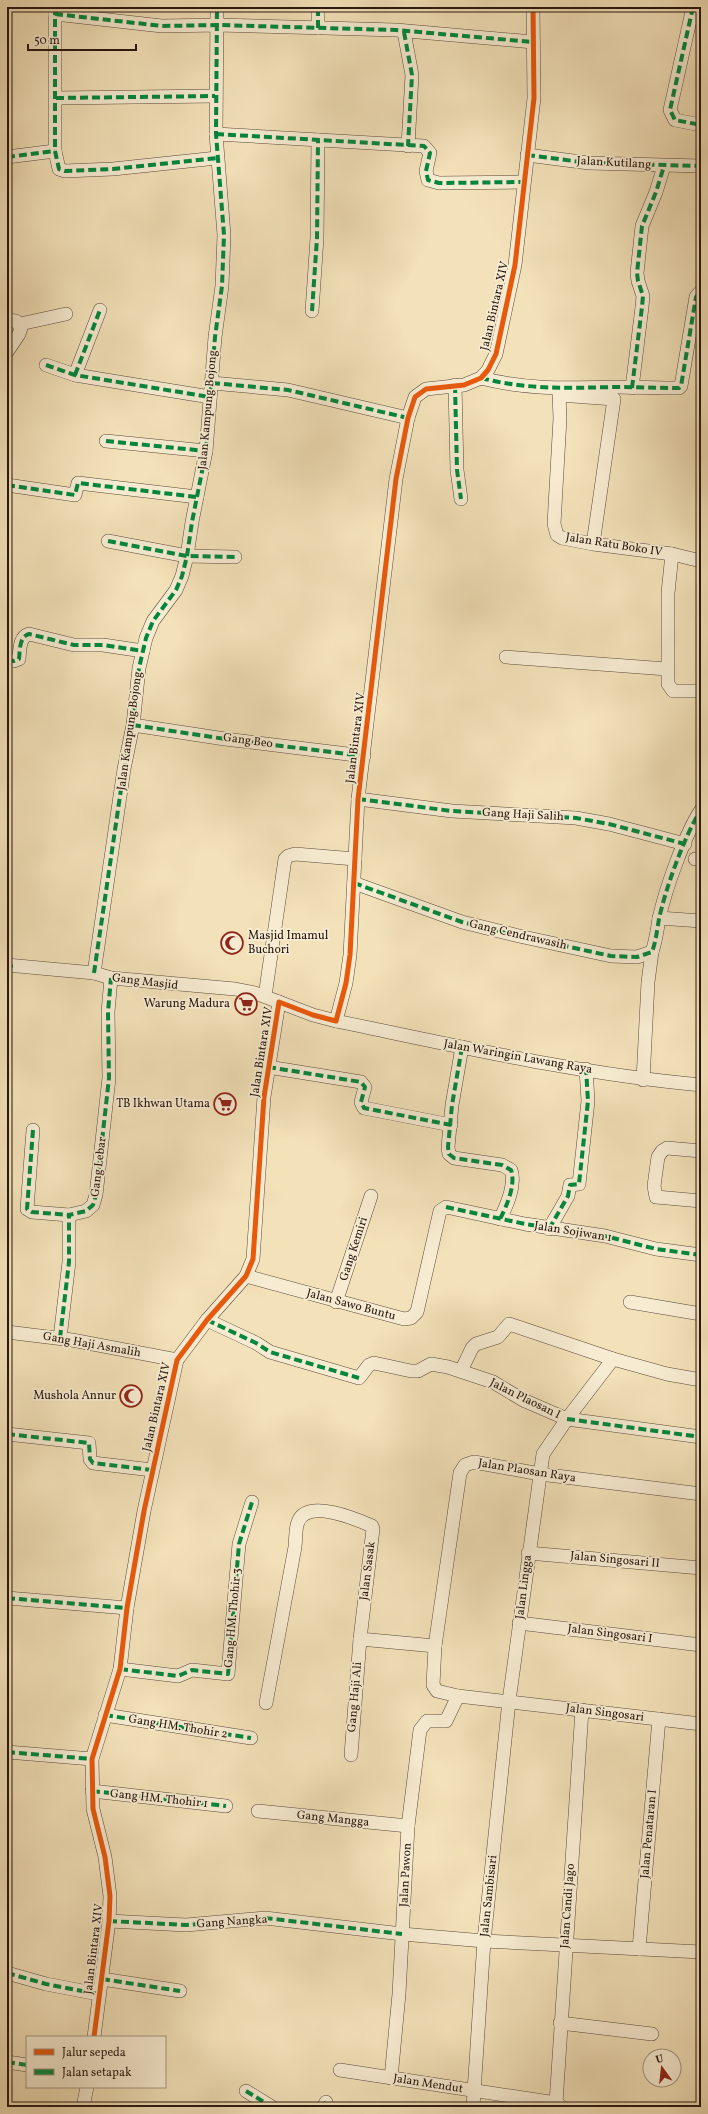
<svg xmlns="http://www.w3.org/2000/svg" width="708" height="2114" font-family="Vollkorn,serif">
  <style>
    .lines { fill: none; stroke-linecap: round; stroke-linejoin: round }
    .street-casing { stroke: #59493a; stroke-width: 14 }
    .street { stroke: #f7ecd2; stroke-width: 13 }
    .quiet { stroke: #00873e; stroke-width: 4; stroke-dasharray: 8 4; stroke-linecap: butt }
    .cycleway-casing { stroke: #f7ecd2; stroke-width: 8 }
    .cycleway { stroke: #e8590c; stroke-width: 5 }
    .labels { text-anchor: middle; dominant-baseline: central; stroke-width: 3.5; stroke-linejoin: round; paint-order: stroke }
    .street-label { font-size: 12px; fill: #261610; stroke: #f7ecd2 }
    .poi-label { font-size: 12px; fill: #261610; stroke: #f7ecd2; text-anchor: end }
  </style>
  <rect width="100%" height="100%" fill="#f3e1b9"/>
  <filter id="stains"><feTurbulence type="fractalNoise" baseFrequency=".005" numOctaves="4"/><feColorMatrix values="0 0 0 0 .2 0 0 0 0 .09 0 0 0 0 .02 0 0 0 .5 -.17"/></filter>
  <radialGradient id="worn" r=".72"><stop offset=".6" stop-color="#630" stop-opacity="0"/><stop offset="1" stop-color="#630" stop-opacity=".3"/></radialGradient>
  <g class="lines">
    <g class="street-casing">
      <g id="street">
        <path d="M55,7V151L59,169L65,171L113,169L217,158"/>
        <path d="M693,7L670,110L675,120L701,125"/>
        <path d="M55,14L162,26L218,25L396,30L533,42"/>
        <path d="M318,28V7"/>
        <path d="M404,32L412,75L408,146"/>
        <path d="M56,98L215,96"/>
        <path d="M216,134L424,146L430,153L426,171L428,180L439,183L523,182"/>
        <path d="M527,155L589,163L701,166"/>
        <path d="M7,157L55,151"/>
        <path d="M312,311L317,238L318,140"/>
        <path d="M7,320L16,321L21,328L19,334L7,352"/>
        <path d="M20,324L66,314"/>
        <path d="M46,365L75,375L210,397"/>
        <path d="M75,375L100,310"/>
        <path d="M481,378C527,390 568,388 615,387C636,387 657,388 679,388L681,386L696,297L701,291"/>
        <path d="M212,383L288,390L408,418"/>
        <path d="M455,385L457,470L461,499"/>
        <path d="M632,388L642,307L643,296L638,281L637,273L642,226L656,192L664,166"/>
        <path d="M106,441L206,451"/>
        <path d="M7,485L75,495L78,483L197,497"/>
        <path d="M108,541L187,556L235,557"/>
        <path d="M593,544L614,399L559,395L560,418L554,524L557,535L562,538L593,544L672,554L668,593V684L673,691H701"/>
        <path d="M672,554L701,561"/>
        <path d="M506,657L667,669"/>
        <path d="M7,660L14,661L19,659C20,650 19,637 29,634L74,645H103L143,651"/>
        <path d="M133,725L225,739L364,756"/>
        <path d="M358,799L452,811L576,818L609,824L685,844"/>
        <path d="M695,859H701"/>
        <path d="M354,883L462,922L519,936L611,956L637,957L652,952C656,941 657,930 659,919C665,890 685,834 701,810"/>
        <path d="M659,918L701,921"/>
        <path d="M7,965L94,973L111,978L235,989L255,993L279,1002"/>
        <path d="M94,973L124,769L133,725L139,668L146,638L153,621L176,590L182,576L187,556L192,522L206,451L215,337L222,286L224,235L216,134L217,7"/>
        <path d="M265,996L285,859L288,856L295,854L355,859"/>
        <path d="M336,1021C457,1046 578,1074 701,1085"/>
        <path d="M462,1047L452,1105L448,1147L449,1154L454,1158L502,1165L511,1170C516,1185 507,1205 500,1219"/>
        <path d="M268,1067L361,1082L365,1087L361,1102L364,1108L451,1125"/>
        <path d="M643,1080L648,982L652,952"/>
        <path d="M33,1130L27,1209L32,1212L69,1215"/>
        <path d="M701,1151L667,1148L662,1151L658,1157L654,1186L656,1197L701,1201"/>
        <path d="M549,1229L568,1196L570,1185L579,1184L588,1101L586,1069"/>
        <path d="M246,1276L404,1319L411,1318L417,1312L440,1211L446,1207L525,1224L605,1236L656,1249L701,1255"/>
        <path d="M336,1302L371,1196"/>
        <path d="M630,1302L701,1314"/>
        <path d="M207,1320L256,1343L270,1352L359,1378L369,1365L374,1363L411,1371H418L431,1364L448,1367L493,1382L523,1400L567,1419L701,1437"/>
        <path d="M7,1332L72,1340L177,1360"/>
        <path d="M60,1338L69,1262V1215L86,1211L93,1205L96,1195L109,1078L108,1012L111,978"/>
        <path d="M461,1371L472,1348L476,1344L498,1337L509,1324L613,1359"/>
        <path d="M7,1434L89,1443L90,1459L93,1463L152,1470"/>
        <path d="M528,1553L701,1568"/>
        <path d="M7,1598L127,1608"/>
        <path d="M519,1623L701,1645"/>
        <path d="M435,1646L460,1473L465,1465L474,1462L540,1474L701,1494"/>
        <path d="M120,1669L178,1676L192,1670L228,1674L239,1544L252,1502"/>
        <path d="M266,1703L295,1547C296,1539 295,1529 298,1522C307,1498 356,1519 372,1526L373,1529L360,1639L435,1646L433,1685L437,1691L458,1696L701,1724"/>
        <path d="M105,1715L251,1738"/>
        <path d="M7,1752L92,1759"/>
        <path d="M351,1755L360,1639"/>
        <path d="M92,1791L226,1806"/>
        <path d="M258,1811L408,1826"/>
        <path d="M109,1921L186,1925L265,1918L402,1934L484,1941L701,1952"/>
        <path d="M639,1949L659,1719"/>
        <path d="M7,1973L46,1984L98,1994"/>
        <path d="M102,1979L180,1991"/>
        <path d="M560,2023L652,2034"/>
        <path d="M94,2037L109,1921L110,1896L105,1857L93,1809L92,1759L120,1669L127,1608L144,1511L177,1360L207,1320L246,1276L253,1259L264,1097L279,1002L313,1015L336,1021L346,983L350,955L358,799L396,479L408,418L415,397L426,389L464,385L481,378L488,370L496,354L515,265L534,98L533,7"/>
        <path d="M7,2062L27,2065"/>
        <path d="M340,2070L556,2103L562,2107"/>
        <path d="M391,2078L399,1994L408,1826L420,1730L427,1721H446L458,1696"/>
        <path d="M246,2091L272,2107"/>
        <path d="M556,2103L582,1710"/>
        <path d="M83,2107L87,2087"/>
        <path d="M323,2107L326,2102"/>
        <path d="M473,2107L484,1941L509,1701L543,1454L567,1419L613,1359L667,1374L701,1380"/>
      </g>
    </g>
    <use href="#street" class="street"/>
    <g class="quiet">
      <path d="M55,7V151L59,169L65,171L113,169L217,158"/>
      <path d="M693,7L670,110L675,120L701,125"/>
      <path d="M55,14L162,26L218,25L396,30L533,42"/>
      <path d="M318,28V7"/>
      <path d="M404,32L412,75L408,146"/>
      <path d="M56,98L215,96"/>
      <path d="M216,134L424,146L430,153L426,171L428,180L439,183L523,182"/>
      <path d="M527,155L589,163L701,166"/>
      <path d="M7,157L55,151"/>
      <path d="M312,311L317,238L318,140"/>
      <path d="M46,365L75,375L210,397"/>
      <path d="M75,375L100,310"/>
      <path d="M481,378C527,390 568,388 615,387C636,387 657,388 679,388L681,386L696,297L701,291"/>
      <path d="M212,383L288,390L408,418"/>
      <path d="M455,385L457,470L461,499"/>
      <path d="M632,388L642,307L643,296L638,281L637,273L642,226L656,192L664,166"/>
      <path d="M106,441L206,451"/>
      <path d="M7,485L75,495L78,483L197,497"/>
      <path d="M108,541L187,556L235,557"/>
      <path d="M7,660L14,661L19,659C20,650 19,637 29,634L74,645H103L143,651"/>
      <path d="M133,725L225,739L364,756"/>
      <path d="M358,799L452,811L576,818L609,824L685,844"/>
      <path d="M354,883L462,922L519,936L611,956L637,957L652,952C656,941 657,930 659,919C665,890 685,834 701,810"/>
      <path d="M7,965L11,966L7,975"/>
      <path d="M94,973L124,769L133,725L139,668L146,638L153,621L176,590L182,576L187,556L192,522L206,451L215,337L222,286L224,235L216,134L217,7"/>
      <path d="M462,1047L452,1105L448,1147L449,1154L454,1158L502,1165L511,1170C516,1185 507,1205 500,1219"/>
      <path d="M268,1067L361,1082L365,1087L361,1102L364,1108L451,1125"/>
      <path d="M33,1130L27,1209L32,1212L69,1215"/>
      <path d="M446,1207L525,1224L605,1236L656,1249L701,1255"/>
      <path d="M549,1229L568,1196L570,1185L579,1184L588,1101L586,1069"/>
      <path d="M207,1320L256,1343L270,1352L359,1378"/>
      <path d="M60,1338L69,1262V1215L86,1211L93,1205L96,1195L109,1078L108,1012L111,978"/>
      <path d="M567,1419L701,1437"/>
      <path d="M7,1434L89,1443L90,1459L93,1463L152,1470"/>
      <path d="M7,1598L127,1608"/>
      <path d="M120,1669L178,1676L192,1670L228,1674L239,1544L252,1502"/>
      <path d="M105,1715L251,1738"/>
      <path d="M7,1752L92,1759"/>
      <path d="M92,1791L226,1806"/>
      <path d="M109,1921L186,1925L265,1918L402,1934"/>
      <path d="M7,1973L46,1984L98,1994"/>
      <path d="M102,1979L180,1991"/>
      <path d="M7,2062L27,2065"/>
      <path d="M246,2091L272,2107"/>
      <path d="M323,2107L326,2102"/>
    </g>
    <g class="cycleway-casing">
      <path id="cycleway" d="M94,2037L109,1921L110,1896L105,1857L93,1809L92,1759L120,1669L127,1608L144,1511L177,1360L207,1320L246,1276L253,1259L264,1097L279,1002L313,1015L336,1021L346,983L350,955L358,799L396,479L408,418L415,397L426,389L464,385L481,378L488,370L496,354L515,265L534,98L533,7"/>
    </g>
    <use href="#cycleway" class="cycleway"/>
  </g>
  <defs>
    <g id="mosque-ring" transform="scale(1.15)"><circle r="9.5" fill="#f7ecd2" stroke="#8f2418" stroke-width="1.5"/><path d="M3.5-4.9A6 6 0 1 0 3.5 4.9A5 5 0 1 1 3.5-4.9Z" fill="#8f2418"/></g>
    <g id="supermarket-ring" transform="scale(1.15)"><circle r="9.5" fill="#f7ecd2" stroke="#8f2418" stroke-width="1.5"/><path d="M-6-5.5h2.5l.6 2H6L4.5 2H-2.5L-4.4-4H-6ZM-1.5 3.2a1.3 1.3 0 1 0 .1 0ZM3 3.2a1.3 1.3 0 1 0 .1 0Z" fill="#8f2418"/></g>
  </defs>
  <g fill-rule="evenodd">
    <use href="#mosque-ring" x="232" y="943"/>
    <use href="#supermarket-ring" x="246" y="1004"/>
    <use href="#supermarket-ring" x="225" y="1104"/>
    <use href="#mosque-ring" x="131" y="1396"/>
  </g>
  <g class="labels">
    <g class="street-label">
      <text transform="translate(614 163) rotate(3)">Jalan Kutilang</text>
      <text transform="translate(495 306) rotate(-77)">Jalan Bintara XIV</text>
      <text transform="translate(208 410) rotate(-85)">Jalan Kampung Bojong</text>
      <text transform="translate(614 545) rotate(9)">Jalan Ratu Boko IV</text>
      <text transform="translate(130 731) rotate(-82)">Jalan Kampung Bojong</text>
      <text transform="translate(356 738) rotate(-83)">Jalan Bintara XIV</text>
      <text transform="translate(248 741) rotate(8)">Gang Beo</text>
      <text transform="translate(523 815) rotate(3)">Gang Haji Salih</text>
      <text transform="translate(518 935) rotate(13)">Gang Cendrawasih</text>
      <text transform="translate(145 982) rotate(7)">Gang Masjid</text>
      <text transform="translate(262 1052) rotate(-81)">Jalan Bintara XIV</text>
      <text transform="translate(518 1057) rotate(10)">Jalan Waringin Lawang Raya</text>
      <text transform="translate(99 1167) rotate(-83)">Gang Lebar</text>
      <text transform="translate(573 1232) rotate(9)">Jalan Sojiwan 1</text>
      <text transform="translate(354 1249) rotate(-72)">Gang Kemiri</text>
      <text transform="translate(351 1305) rotate(15)">Jalan Sawo Buntu</text>
      <text transform="translate(92 1345) rotate(10)">Gang Haji Asmalih</text>
      <text transform="translate(525 1399) rotate(26)">Jalan Plaosan I</text>
      <text transform="translate(157 1407) rotate(-77)">Jalan Bintara XIV</text>
      <text transform="translate(527 1471) rotate(9)">Jalan Plaosan Raya</text>
      <text transform="translate(615 1560) rotate(5)">Jalan Singosari II</text>
      <text transform="translate(368 1571) rotate(-83)">Jalan Sasak</text>
      <text transform="translate(524 1587) rotate(-83)">Jalan Lingga</text>
      <text transform="translate(233 1618) rotate(-85)">Gang HM. Thohir 3</text>
      <text transform="translate(610 1634) rotate(7)">Jalan Singosari I</text>
      <text transform="translate(355 1697) rotate(-85)">Gang Haji Ali</text>
      <text transform="translate(605 1713) rotate(7)">Jalan Singosari</text>
      <text transform="translate(178 1727) rotate(9)">Gang HM. Thohir 2</text>
      <text transform="translate(159 1799) rotate(6)">Gang HM. Thohir 1</text>
      <text transform="translate(333 1819) rotate(6)">Gang Mangga</text>
      <text transform="translate(649 1834) rotate(-85)">Jalan Penataran I</text>
      <text transform="translate(406 1875) rotate(-87)">Jalan Pawon</text>
      <text transform="translate(489 1896) rotate(-84)">Jalan Sambisari</text>
      <text transform="translate(568 1906) rotate(-86)">Jalan Candi Jago</text>
      <text transform="translate(232 1922) rotate(-4)">Gang Nangka</text>
      <text transform="translate(94 1949) rotate(-83)">Jalan Bintara XIV</text>
      <text transform="translate(428 2084) rotate(9)">Jalan Mendut</text>
    </g>
    <g class="poi-label">
      <text x="248" y="936" text-anchor="start">Masjid Imamul<tspan x="248" dy="14">Buchori</tspan></text>
      <text x="230" y="1004">Warung Madura</text>
      <text x="210" y="1104">TB Ikhwan Utama</text>
      <text x="116" y="1396">Mushola Annur</text>
    </g>
  </g>
  <rect width="708" height="2114" fill="none" stroke="#f3e1b9" stroke-width="24"/>
  <rect x="8" y="8" width="692" height="2098" fill="none" stroke="#261610" stroke-width="2"/>
  <rect x="12" y="12" width="684" height="2090" fill="none" stroke="#261610"/>
  <rect x="26" y="2036" width="140" height="52" fill="#f7ecd2" stroke="#a39684"/>
  <rect x="34" y="2049" width="20" height="6" fill="#e8590c" stroke="#a39684"/>
  <text x="62" y="2056" font-size="12" fill="#261610">Jalur sepeda</text>
  <rect x="34" y="2069" width="20" height="6" fill="#00873e" stroke="#a39684"/>
  <text x="62" y="2076" font-size="12" fill="#261610">Jalan setapak</text>
  <g transform="translate(662 2068) rotate(345)"><circle r="19" fill="#f7ecd2" stroke="#a39684"/>
  <path d="M0-3L7 15L0 10L-7 15Z" fill="#8f2418"/>
  <text y="-6" font-size="11" font-weight="bold" text-anchor="middle" fill="#261610">U</text>
  </g>
  <path d="M28 44v6h108v-6" fill="none" stroke="#261610" stroke-width="2"/>
  <text x="34" y="44" font-size="12" fill="#261610" stroke="#f7ecd2" stroke-width="3" paint-order="stroke">50 m</text>
  <rect width="100%" height="100%" filter="url(#stains)"/>
  <rect width="100%" height="100%" fill="url(#worn)"/>
</svg>
